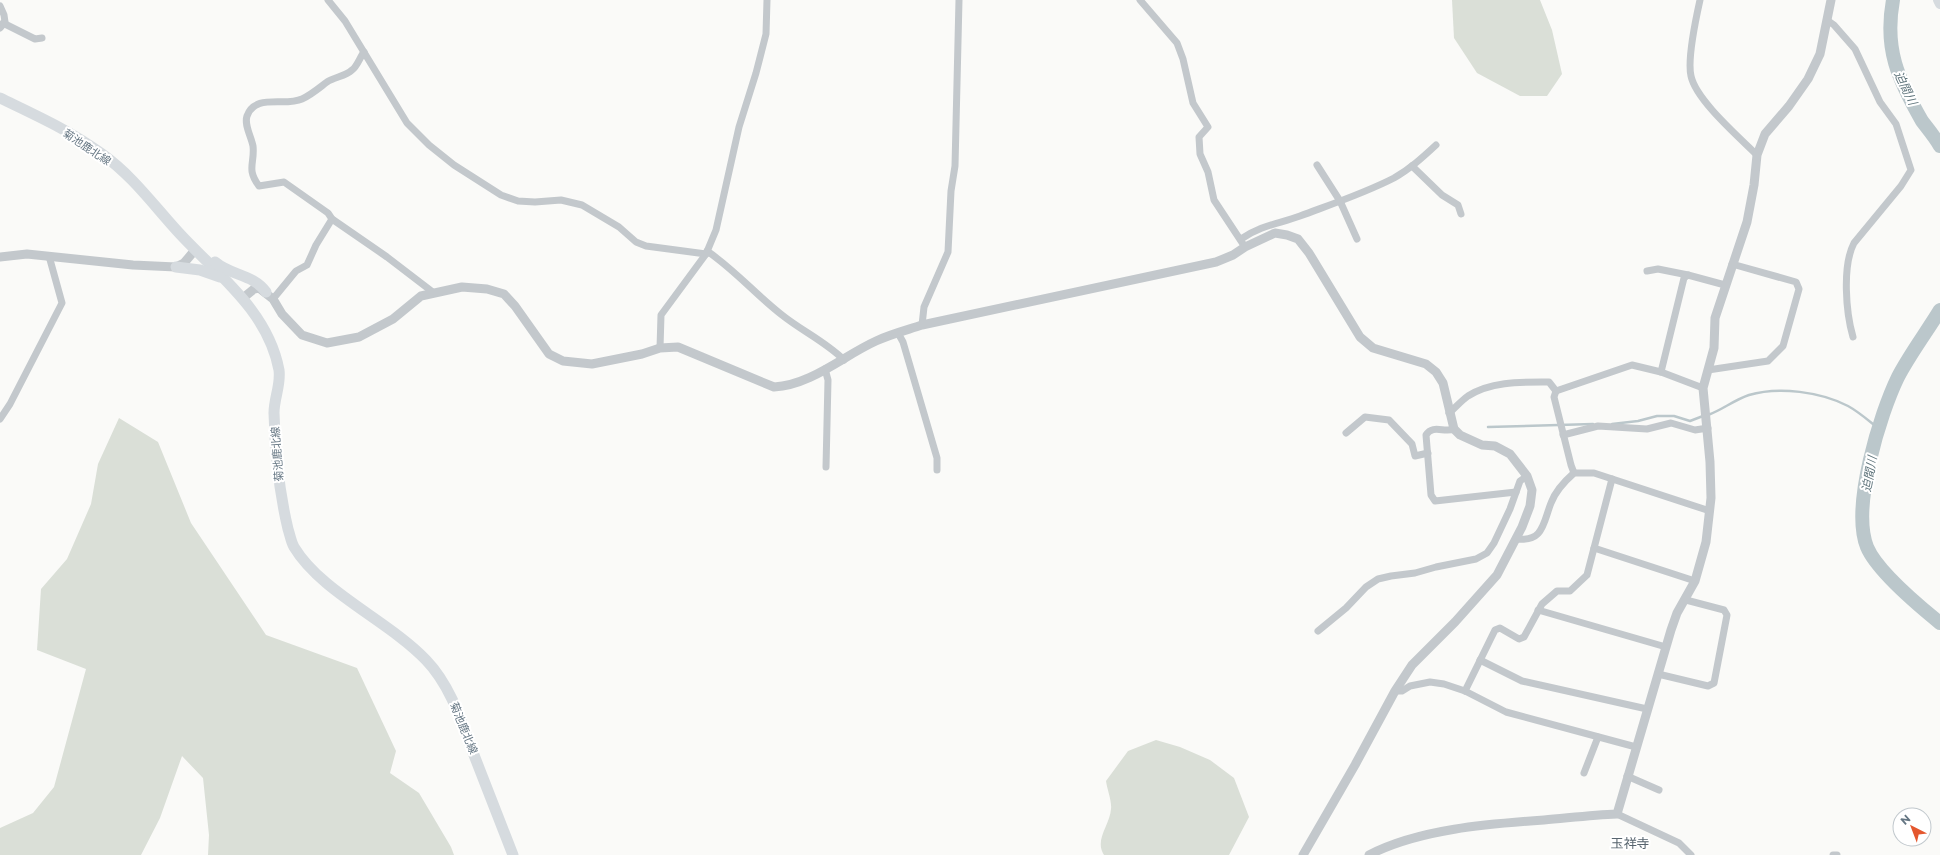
<svg xmlns="http://www.w3.org/2000/svg" width="1940" height="855" font-family="Montserrat,'Noto Sans JP',sans-serif">
  <style>
    .green { fill: #dadfd7 }
    .lines { fill: none; stroke-linecap: round; stroke-linejoin: round }
    .stream { stroke: #bbc7cb; stroke-width: 2.5 }
    .river { stroke: #bbc7cb; stroke-width: 14 }
    .minor { stroke: #c3c8cc; stroke-width: 7 }
    .tertiary { stroke: #c3c8cc; stroke-width: 9 }
    .secondary { stroke: #d6dbdf; stroke-width: 10 }
    .primary { stroke: #d6dbdf; stroke-width: 11 }
    .labels { text-anchor: middle; dominant-baseline: central; stroke-width: 4; stroke-linejoin: round; paint-order: stroke }
    .street-label { font-size: 11px; fill: #657683; stroke: #fff }
    .water-label { font-size: 12px; font-style: italic; fill: #60757c; stroke: #fff }
    .quarter-label { font-size: 13px; fill: #57646e; stroke: #fff }
  </style>
  <rect width="100%" height="100%" fill="#fafaf8"/>
  <g class="green">
    <path d="M1452,0H1540L1552,30L1562,74L1547,96H1520L1477,73L1454,38Z"/>
    <path d="M119,418L158,442L191,523L266,635L357,668L396,751L390,773L419,793L451,847L454,855H208L209,835L203,778L182,756L160,818L141,855H0V828L33,813L54,787L86,669L37,650L41,589L67,559L91,504L98,464Z"/>
    <path d="M1156,740L1180,747L1210,760L1234,778L1249,817L1229,855H1104C1094,840 1110,825 1111,809C1112,801 1107,789 1106,781L1128,751Z"/>
  </g>
  <g class="lines">
    <g class="stream">
      <path d="M1708,415C1722,410 1734,400 1749,395C1779,386 1821,392 1848,406C1859,412 1869,421 1878,428"/>
      <path d="M1612,424L1638,421L1657,416H1674L1690,421L1703,416"/>
      <path d="M1488,427L1593,424"/>
    </g>
    <g class="river">
      <path d="M1893,0C1884,49 1898,79 1922,121C1928,129 1935,137 1940,146"/>
      <path d="M1940,310C1926,333 1910,354 1898,377C1880,414 1851,507 1867,547C1877,571 1919,606 1940,623"/>
    </g>
    <g class="minor">
      <path d="M328,0L345,21L407,123L429,145L454,165L501,195L518,201L535,202L561,200L582,205L619,227L636,242L646,246L706,254"/>
      <path d="M1140,0L1177,43L1183,59L1193,103L1208,127L1199,137L1200,154L1208,172L1214,200L1245,247"/>
      <path d="M1700,0C1696,18 1687,59 1691,76C1696,100 1739,137 1757,155"/>
      <path d="M0,6L4,15L5,22L0,28"/>
      <path d="M1827,20L1834,25L1855,49L1880,102L1896,124L1911,170L1901,186L1854,243C1842,266 1846,313 1853,337"/>
      <path d="M3,23L35,39L42,38"/>
      <path d="M364,52C360,57 357,67 352,70C346,76 335,77 327,82C319,88 311,95 302,99C285,107 255,93 247,116C244,125 251,136 253,146C255,163 246,169 259,186L284,182L328,213L332,219L387,257L434,293"/>
      <path d="M1317,165L1340,201L1357,239"/>
      <path d="M1412,166L1442,195L1458,205L1461,214"/>
      <path d="M1241,239C1262,225 1278,224 1300,216C1332,204 1365,193 1394,178C1410,169 1423,157 1436,145"/>
      <path d="M707,251C735,270 756,295 782,315C802,331 826,342 844,360"/>
      <path d="M1647,271L1658,269L1688,275"/>
      <path d="M273,299L296,271L307,265L316,245L332,219"/>
      <path d="M922,325L924,307L948,252L951,191L955,166L959,0"/>
      <path d="M898,333L903,342L937,458V470"/>
      <path d="M660,348L661,315L706,254L716,230L739,127L756,73L766,34L767,0"/>
      <path d="M825,369L828,380L826,467"/>
      <path d="M1708,370L1768,361L1783,346L1799,289L1796,282L1732,264"/>
      <path d="M1661,372L1684,278L1688,275L1725,285"/>
      <path d="M1556,391L1632,365L1661,372L1703,388"/>
      <path d="M1556,391L1554,397L1571,465L1574,473"/>
      <path d="M1449,413C1455,408 1461,401 1468,396C1491,381 1522,382 1549,382L1556,391"/>
      <path d="M0,419L10,404L62,303L49,256"/>
      <path d="M1454,429C1444,433 1433,424 1426,435L1431,495L1435,501L1516,492"/>
      <path d="M1346,433L1365,417L1389,420L1412,444L1415,456L1428,453"/>
      <path d="M1563,435L1598,426L1647,429L1671,423L1695,430L1708,428"/>
      <path d="M1516,539C1544,542 1543,523 1551,503C1555,492 1566,480 1574,473H1594L1710,511"/>
      <path d="M1594,548L1695,581"/>
      <path d="M1538,610L1666,647"/>
      <path d="M1318,631L1346,608L1366,587L1378,579L1391,576L1415,573L1436,567L1476,559L1487,553L1494,543L1510,509L1520,481L1527,476"/>
      <path d="M1480,660L1522,681L1647,709"/>
      <path d="M1658,674L1708,686L1714,683L1727,615L1724,610L1686,600"/>
      <path d="M1395,691H1402L1410,686L1430,682L1444,684L1465,691L1506,712L1636,747"/>
      <path d="M1465,691L1495,630L1500,628L1519,639L1524,637L1542,604L1557,591H1570L1587,575L1612,479"/>
      <path d="M1584,773L1598,737"/>
      <path d="M1627,776L1659,790"/>
      <path d="M1617,814L1679,843L1691,855"/>
      <path d="M1833,855H1837"/>
    </g>
    <g class="tertiary">
      <path d="M0,257L27,254L133,265L176,267L184,263L195,250"/>
      <path d="M243,298L254,289L259,288L273,299L282,314L302,335L327,343L359,337L393,319L421,296L462,287L487,289L504,294L515,306L549,354L563,361L592,364L642,354L660,348L678,347L774,387C811,385 843,356 876,341C891,334 907,330 922,325L1216,262L1233,255L1245,247L1275,233L1287,235L1298,239L1309,253L1360,337L1373,348L1426,364L1436,372L1443,383L1454,429L1460,435L1482,445L1495,446L1510,454L1527,476L1532,490L1530,506L1522,527L1497,575L1455,622L1412,665L1395,691L1355,765L1303,855"/>
      <path d="M1369,855C1419,829 1488,824 1544,820C1568,818 1592,815 1617,814L1671,630L1677,613L1695,581L1706,542L1711,498L1710,462L1703,388L1714,348L1715,318L1747,222L1754,185L1757,155L1765,134L1789,106L1808,79L1820,54L1831,0"/>
    </g>
    <path class="secondary" d="M1938,0L1940,4"/>
    <g class="primary">
      <path d="M0,98C35,115 71,131 102,154C133,176 155,207 180,234C218,275 268,311 279,370C281,385 274,398 274,413C275,451 279,491 288,529C290,535 291,542 294,547C321,592 389,621 426,660C451,686 462,723 474,755C487,788 500,822 513,855"/>
      <path d="M215,262C231,276 253,274 266,292"/>
      <path d="M176,267L200,270L220,277"/>
    </g>
  </g>
  <g class="labels">
    <g class="street-label">
      <text transform="translate(87 147) rotate(34)">菊池鹿北線</text>
      <text transform="translate(277 454) rotate(-94)">菊池鹿北線</text>
      <text transform="translate(464 728) rotate(68)">菊池鹿北線</text>
    </g>
    <g class="water-label">
      <text transform="translate(1906 88) rotate(64)">迫間川</text>
      <text transform="translate(1869 474) rotate(-80)">迫間川</text>
    </g>
    <g class="quarter-label">
      <text x="1630" y="843">玉祥寺</text>
    </g>
  </g>
  <g transform="translate(1912 827) rotate(318)"><circle r="19" fill="#ffffff" stroke="#c1c8cd"/>
  <path d="M0-3L7 15L0 10L-7 15Z" fill="#e4572e"/>
  <text y="-6" font-size="11" font-weight="bold" text-anchor="middle" fill="#657683">N</text>
  </g>
</svg>
